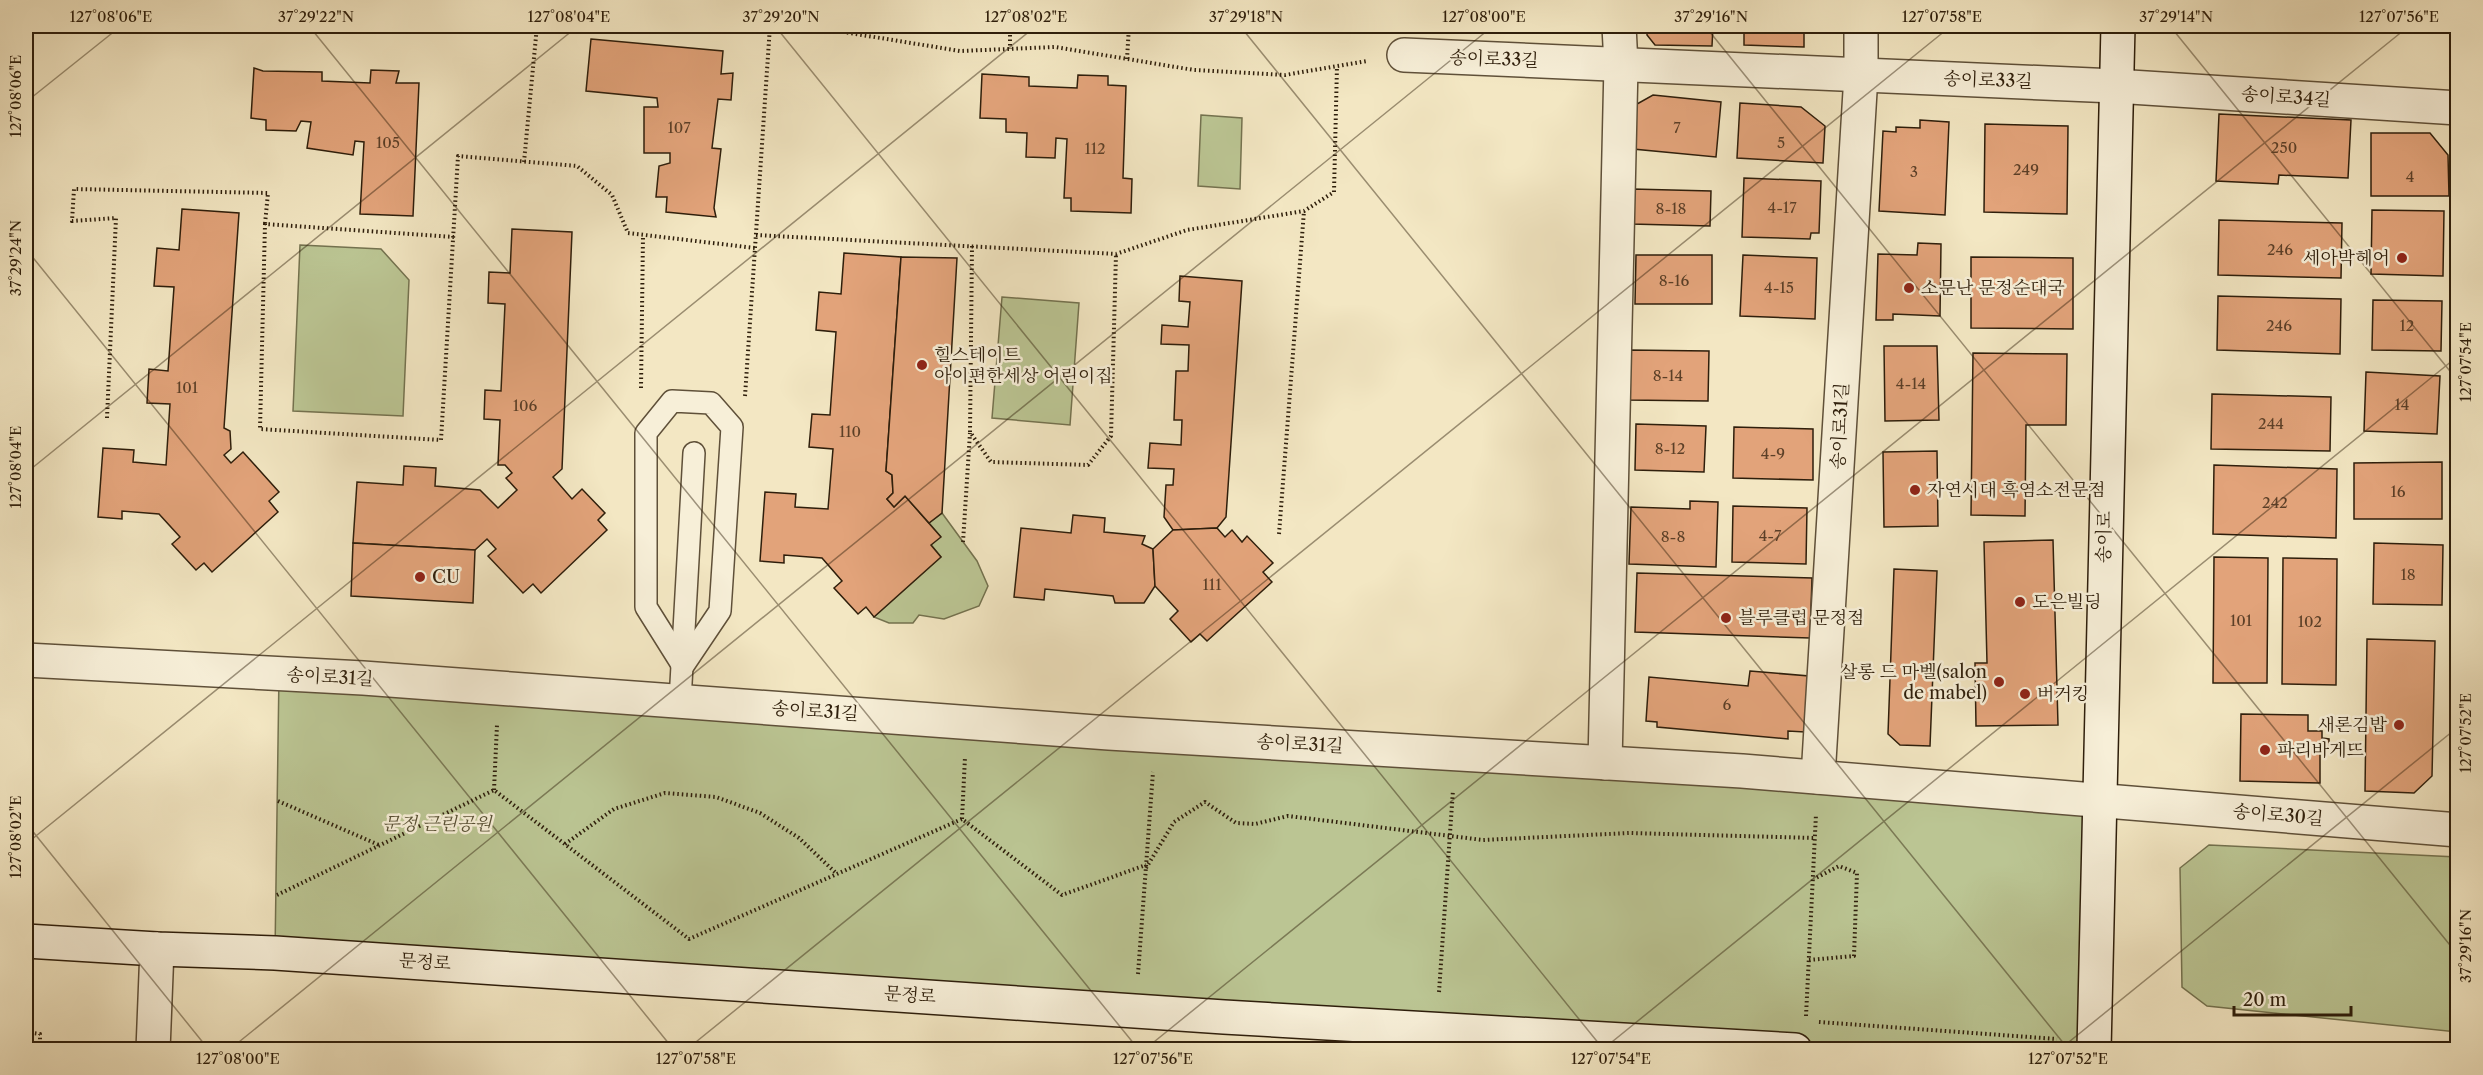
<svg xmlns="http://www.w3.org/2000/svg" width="2483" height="1075" font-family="'Libre Caslon Text','Noto Serif KR',serif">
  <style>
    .green { fill: #bbc593; stroke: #74724f; stroke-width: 1.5 }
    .building { fill: #e2a37a; stroke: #2e1e0b; stroke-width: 1.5 }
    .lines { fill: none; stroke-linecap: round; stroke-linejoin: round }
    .lane-casing { stroke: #5f5039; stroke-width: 24 }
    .street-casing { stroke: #5f5039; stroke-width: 36 }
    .secondary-casing { stroke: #2e1e0b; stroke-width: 36 }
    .path { stroke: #2e1e0b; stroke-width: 4; stroke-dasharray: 1.5 3; stroke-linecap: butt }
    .lane { stroke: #f7efd8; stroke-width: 21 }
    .street { stroke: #f7efd8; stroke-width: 33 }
    .secondary { stroke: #f7efd8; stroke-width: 33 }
    .ticks { fill: none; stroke: #2e1e0b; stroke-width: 1.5; stroke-opacity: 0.45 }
    .poi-dot { fill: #8f2418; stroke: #f7efd8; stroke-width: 2 }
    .labels { text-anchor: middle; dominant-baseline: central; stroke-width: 5; stroke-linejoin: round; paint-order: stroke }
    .number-label { font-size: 15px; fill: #5b3f27 }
    .street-label { font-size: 18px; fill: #2e1e0b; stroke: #f7efd8 }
    .poi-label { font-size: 18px; fill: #2e1e0b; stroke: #f7efd8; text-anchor: start }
    .park-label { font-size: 18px; font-style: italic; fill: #585034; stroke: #f7efd8 }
    .neatline { fill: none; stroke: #2e1e0b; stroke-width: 2 }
    .ticks-label { font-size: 15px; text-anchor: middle; fill: #2e1e0b }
  </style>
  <rect width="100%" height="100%" fill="#f3e7c3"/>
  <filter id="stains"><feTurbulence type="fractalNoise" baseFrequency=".00333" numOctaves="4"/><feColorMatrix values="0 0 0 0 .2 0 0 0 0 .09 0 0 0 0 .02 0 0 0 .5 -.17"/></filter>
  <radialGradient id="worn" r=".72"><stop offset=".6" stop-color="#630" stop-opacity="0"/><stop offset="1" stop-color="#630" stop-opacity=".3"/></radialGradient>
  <g class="green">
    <path d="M1201,115L1242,118L1240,189L1198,186Z"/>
    <path d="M300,245L381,249L409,280L403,416L293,411Z"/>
    <path d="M1002,297L1079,303L1070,425L992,418Z"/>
    <path d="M942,513L977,561L988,586L979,606L944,619L919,615L913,623H889L874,617L941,557L931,545L940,536L929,523Z"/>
    <path d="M279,674L2098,799L2094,1049H1795L275,953Z"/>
    <path d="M2209,845L2457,857V1032L2207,1006L2182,987L2180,868Z"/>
  </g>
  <g class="building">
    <path d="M1213,26H1341V32Z"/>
    <path d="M1647,26H1713L1712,46L1655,45L1647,35Z"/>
    <path d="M1744,26H1804V47L1744,45Z"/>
    <path d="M591,39L723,51L721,74L733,73L731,100L718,99L712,148L721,149L714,208L716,217L666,212L667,197H656L659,166L670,163V153H644V107H658L657,98L586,91Z"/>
    <path d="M254,68L263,71L322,72V81L370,83L371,70L399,71L396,83H419L413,216L360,214L364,142L355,141L353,155L307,148L311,122L301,121L296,131L266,130V120L251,118Z"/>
    <path d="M982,74L1029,77V86L1077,88L1078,75L1108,76V85L1126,86L1123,178L1132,179L1131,213L1071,211V198H1064L1067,139L1056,138L1055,158L1026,157L1027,133L1006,132V119L980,118Z"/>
    <path d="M1653,95L1721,102L1716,157L1633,149L1637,104Z"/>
    <path d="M1740,103L1801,107L1825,126L1823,163L1737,158Z"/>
    <path d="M2219,114L2351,120L2348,178L2279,175L2278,184L2216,181Z"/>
    <path d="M1920,120L1949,122L1945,215L1879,211L1883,131L1896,132V127L1920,128Z"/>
    <path d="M1985,124L2068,126L2067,214L1984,212Z"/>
    <path d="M2371,133H2430L2448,155L2449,196H2371Z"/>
    <path d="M1744,178L1821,181L1819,233H1811L1810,239L1742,237Z"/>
    <path d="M1632,189L1711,191L1710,226L1631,224Z"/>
    <path d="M182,209L239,213L224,428L230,431L231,449L224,455L231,463L243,452L279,492L269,501L278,512L212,572L204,563L196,570L172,544L180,537L159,514L122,511V519L98,517L103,448L134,450L133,462L166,465L170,404L147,403L149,369L168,371L174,287L154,286L157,248L179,250Z"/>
    <path d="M2372,210L2444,211L2443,276L2371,274Z"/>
    <path d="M2219,220L2342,223L2341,278L2218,275Z"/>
    <path d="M512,229L572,232L562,469L553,477L572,499L582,489L605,513L598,520L607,530L541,593L533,584L523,593L488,556L496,549L487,539L475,550L353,543L357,482L403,485L404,466L436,468L435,486L480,490L498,508L517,490L506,478L512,473L505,465H498L500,420L484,419L485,390L501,391L505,304L488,303L489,272L510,273Z"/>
    <path d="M1918,243L1941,244L1940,316L1893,314V320H1876L1878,254L1917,255Z"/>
    <path d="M844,253L901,257L886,471L892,475L893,493L887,499L894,507L905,496L941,537L931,545L941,557L874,617L866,607L858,614L834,588L842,581L822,558L784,555V563L760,561L765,492L796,494L795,507L828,509L833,449L809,447L812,414L830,415L836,332L816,330L819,292L841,294Z"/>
    <path d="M1636,255H1712V304H1635Z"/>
    <path d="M1743,255L1817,258L1815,319L1740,316Z"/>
    <path d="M901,257L957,258L942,513L929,523L905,496L894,507L887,499L893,493L892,475L886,471Z"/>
    <path d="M1971,257L2073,258V329L1971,328Z"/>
    <path d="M1180,276L1242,281L1226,517L1217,528L1173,530L1164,517L1166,485H1173L1174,469L1148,468L1150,443L1181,445L1182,420H1174L1176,371H1188L1189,345L1161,344L1162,325L1188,327L1190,302L1179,301Z"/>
    <path d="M2218,296L2341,299L2340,354L2217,350Z"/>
    <path d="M2373,300L2442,301L2441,351L2372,350Z"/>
    <path d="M1884,346H1937L1939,420L1885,421Z"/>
    <path d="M1628,350L1709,351L1708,401L1627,400Z"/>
    <path d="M1973,353L2067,354L2066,425H2026L2025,516L1971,515Z"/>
    <path d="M2366,372L2440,376L2437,434L2364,431Z"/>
    <path d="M2212,394L2331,397L2330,451L2211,449Z"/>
    <path d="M1636,424L1706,426L1704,472L1635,470Z"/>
    <path d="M1734,427L1813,429V480L1733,478Z"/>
    <path d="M1937,451L1938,526L1884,527L1883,452Z"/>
    <path d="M2442,462V519H2354V463Z"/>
    <path d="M2214,465L2337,469L2336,538L2213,534Z"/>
    <path d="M1690,501L1718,502L1716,567L1629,564L1631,507L1690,509Z"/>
    <path d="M1733,506L1807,508L1806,564L1732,562Z"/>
    <path d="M1073,515L1105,518L1104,532L1145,536L1142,544L1153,549L1155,586L1144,603H1115L1113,596L1045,589L1044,600L1014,597L1021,528L1071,533Z"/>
    <path d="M1217,528L1225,537L1232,530L1242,542L1247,536L1273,563L1263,572L1272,582L1207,641L1200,634L1191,642L1170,619L1178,611L1155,586L1153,549L1173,530Z"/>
    <path d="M2053,540L2058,725L1976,726L1975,663H1987L1984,542Z"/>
    <path d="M353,543L475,550L473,603L351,596Z"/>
    <path d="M2374,543L2443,545L2442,605L2373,604Z"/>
    <path d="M2214,557L2268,558L2267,683H2213Z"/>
    <path d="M2283,558L2337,559L2336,685L2282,684Z"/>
    <path d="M1894,569L1937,571L1930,746L1900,745L1888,734Z"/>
    <path d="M1637,573L1812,578L1810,638L1635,632Z"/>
    <path d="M2367,639L2435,641L2432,776L2414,793L2365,791Z"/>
    <path d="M1750,671L1809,676L1805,732L1788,731V739L1657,727V722L1646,721L1649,677L1748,686Z"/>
    <path d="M2241,714L2308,715V731H2322V738L2329,739V748H2320V783L2240,781Z"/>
  </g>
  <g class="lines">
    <g class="lane-casing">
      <g id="lane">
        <path d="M672,401L711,403L732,427L720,611L683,666L646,607V433Z"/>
        <path d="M680,701L694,453"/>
      </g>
    </g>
    <g class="street-casing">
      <g id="street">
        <path d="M1404,55L2115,86L2458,108"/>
        <path d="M26,660L363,678L1109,733L1742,771L2458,830"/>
        <path d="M1605,763L1621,65L1619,26"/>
        <path d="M1818,777L1861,75V26"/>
        <path d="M153,1050L157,949"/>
      </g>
    </g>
    <g class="secondary-casing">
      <g id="secondary">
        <path d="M26,941L157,949L275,953L1224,1017L1795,1050"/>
        <path d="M2094,1050L2118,26"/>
      </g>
    </g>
    <g class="path">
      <path d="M807,26L960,51L1055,47L1194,70L1285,75L1367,61"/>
      <path d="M1010,26V49"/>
      <path d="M1127,59L1129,26"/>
      <path d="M524,162L537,26"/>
      <path d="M756,235L1116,254L1187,230L1304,211L1334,192L1337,66"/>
      <path d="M454,237L265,224L260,429L441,440L458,156L577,166L612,195L628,233L755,248"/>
      <path d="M972,246L970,432L991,462L1088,465L1111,436L1116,254"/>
      <path d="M641,388L643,236"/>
      <path d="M745,396L770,26"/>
      <path d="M107,418L116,218L72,221L74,189L268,193L265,224"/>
      <path d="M1279,534L1304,211"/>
      <path d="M963,542L970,433"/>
      <path d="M494,790L497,725"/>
      <path d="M278,801L379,845"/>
      <path d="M962,819L965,757"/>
      <path d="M565,844L614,809L665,793L716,797L760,813L799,838L837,874"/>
      <path d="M1146,868L1174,822L1205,802L1236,823L1255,824L1288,816L1483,840L1629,833L1815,838"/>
      <path d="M277,895L494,790L689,939L962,819L1062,895L1146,865"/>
      <path d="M1809,960L1854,956L1857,873L1839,866L1814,879"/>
      <path d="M1138,974L1153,772"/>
      <path d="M1439,992L1453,790"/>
      <path d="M1806,1016L1816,814"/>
      <path d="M1819,1022L2057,1039"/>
      <path d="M26,1032L40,1034V1050"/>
      <path d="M2130,1044L2210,1050"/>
    </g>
    <use href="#lane" class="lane"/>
    <use href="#street" class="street"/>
    <use href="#secondary" class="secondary"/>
  </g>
  <path class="ticks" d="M309,26L1139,1050M775,26L1604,1050M1240,26L2069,1050M1705,26L2458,955M2170,26L2458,381M26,102L121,26M26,249L674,1050M26,473L578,26M26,823L209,1050M26,844L1036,26M229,1050L1493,26M686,1050L1951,26M1144,1050L2409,26M1602,1050L2458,356M2059,1050L2458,727"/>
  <g class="poi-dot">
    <circle cx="2402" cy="258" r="6"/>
    <circle cx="1909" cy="288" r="6"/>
    <circle cx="922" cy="365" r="6"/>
    <circle cx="1915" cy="490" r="6"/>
    <circle cx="420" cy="577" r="6"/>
    <circle cx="2020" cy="602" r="6"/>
    <circle cx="1726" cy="618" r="6"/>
    <circle cx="1999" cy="682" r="6"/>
    <circle cx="2025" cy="694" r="6"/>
    <circle cx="2399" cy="725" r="6"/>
    <circle cx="2265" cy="750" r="6"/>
  </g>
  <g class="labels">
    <g class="number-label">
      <text x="679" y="127">107</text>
      <text x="1677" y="127">7</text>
      <text x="388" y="142">105</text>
      <text x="1781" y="142">5</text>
      <text x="2284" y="147">250</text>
      <text x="1095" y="148">112</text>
      <text x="2026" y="169">249</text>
      <text x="1914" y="171">3</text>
      <text x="2410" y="176">4</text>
      <text x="1782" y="207">4-17</text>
      <text x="1671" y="208">8-18</text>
      <text x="2280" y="249">246</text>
      <text x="1674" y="280">8-16</text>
      <text x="1779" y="287">4-15</text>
      <text x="2279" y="325">246</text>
      <text x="2407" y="325">12</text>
      <text x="1668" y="375">8-14</text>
      <text x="1911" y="383">4-14</text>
      <text x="187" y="387">101</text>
      <text x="2402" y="404">14</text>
      <text x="525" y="405">106</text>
      <text x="2271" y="423">244</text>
      <text x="850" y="431">110</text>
      <text x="1670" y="448">8-12</text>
      <text x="1773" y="453">4-9</text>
      <text x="2398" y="491">16</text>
      <text x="2275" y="502">242</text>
      <text x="1770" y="535">4-7</text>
      <text x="1673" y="536">8-8</text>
      <text x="2408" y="574">18</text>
      <text x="1212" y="584">111</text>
      <text x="2241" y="620">101</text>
      <text x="2310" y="621">102</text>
      <text x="1727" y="704">6</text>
    </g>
    <g class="street-label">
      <text transform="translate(1494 59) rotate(2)">송이로33길</text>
      <text transform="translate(1988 80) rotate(2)">송이로33길</text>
      <text transform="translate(2286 97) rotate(4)">송이로34길</text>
      <text transform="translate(1840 426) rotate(-87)">송이로31길</text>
      <text transform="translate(2104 537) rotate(-89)">송이로</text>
      <text transform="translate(330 677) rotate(3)">송이로31길</text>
      <text transform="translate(815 711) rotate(4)">송이로31길</text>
      <text transform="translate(1300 744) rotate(3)">송이로31길</text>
      <text transform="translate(2278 815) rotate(5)">송이로30길</text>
      <text transform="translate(425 962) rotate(4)">문정로</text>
      <text transform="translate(910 995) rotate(4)">문정로</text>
    </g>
    <g class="poi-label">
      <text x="2390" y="258" text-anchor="end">세아박헤어</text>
      <text x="1921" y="288">소문난 문정순대국</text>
      <text x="934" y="355">힐스테이트<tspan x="934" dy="21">아이편한세상 어린이집</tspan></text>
      <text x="1927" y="490">자연시대 흑염소전문점</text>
      <text x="432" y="577">CU</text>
      <text x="2032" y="602">도은빌딩</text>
      <text x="1738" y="618">블루클럽 문정점</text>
      <text x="1987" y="672" text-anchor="end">살롱 드 마벨(salon<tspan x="1987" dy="21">de mabel)</tspan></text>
      <text x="2037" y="694">버거킹</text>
      <text x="2387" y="725" text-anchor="end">새론김밥</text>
      <text x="2277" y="750">파리바게뜨</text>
    </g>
    <g class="park-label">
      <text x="437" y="824">문정 근린공원</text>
    </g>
  </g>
  <rect width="2483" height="1075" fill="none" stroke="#f3e7c3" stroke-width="66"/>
  <path d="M2234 1006v9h117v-9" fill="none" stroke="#2e1e0b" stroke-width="3"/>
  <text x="2243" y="1006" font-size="18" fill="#2e1e0b" stroke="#f7efd8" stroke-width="4.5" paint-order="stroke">20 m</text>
  <rect x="33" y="33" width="2417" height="1009" class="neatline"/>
  <g class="ticks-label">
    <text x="111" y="22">127°08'06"E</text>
    <text x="316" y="22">37°29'22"N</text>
    <text x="569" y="22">127°08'04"E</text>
    <text x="781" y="22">37°29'20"N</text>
    <text x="1026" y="22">127°08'02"E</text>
    <text x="1246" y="22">37°29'18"N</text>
    <text x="1484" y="22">127°08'00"E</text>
    <text x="1711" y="22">37°29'16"N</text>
    <text x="1942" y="22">127°07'58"E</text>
    <text x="2176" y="22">37°29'14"N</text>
    <text x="2399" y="22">127°07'56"E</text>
    <text transform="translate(16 96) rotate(-90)" y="5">127°08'06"E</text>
    <text transform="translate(16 258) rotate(-90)" y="5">37°29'24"N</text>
    <text transform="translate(2466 362) rotate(-90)" y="5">127°07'54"E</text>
    <text transform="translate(16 467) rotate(-90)" y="5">127°08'04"E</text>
    <text transform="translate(2466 733) rotate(-90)" y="5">127°07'52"E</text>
    <text transform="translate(16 837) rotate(-90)" y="5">127°08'02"E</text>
    <text transform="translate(2466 946) rotate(-90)" y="5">37°29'16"N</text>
    <text x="238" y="1064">127°08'00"E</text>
    <text x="696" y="1064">127°07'58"E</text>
    <text x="1153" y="1064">127°07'56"E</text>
    <text x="1611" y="1064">127°07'54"E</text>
    <text x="2068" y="1064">127°07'52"E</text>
  </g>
  <rect width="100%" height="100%" filter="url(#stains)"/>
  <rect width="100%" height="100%" fill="url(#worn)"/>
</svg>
